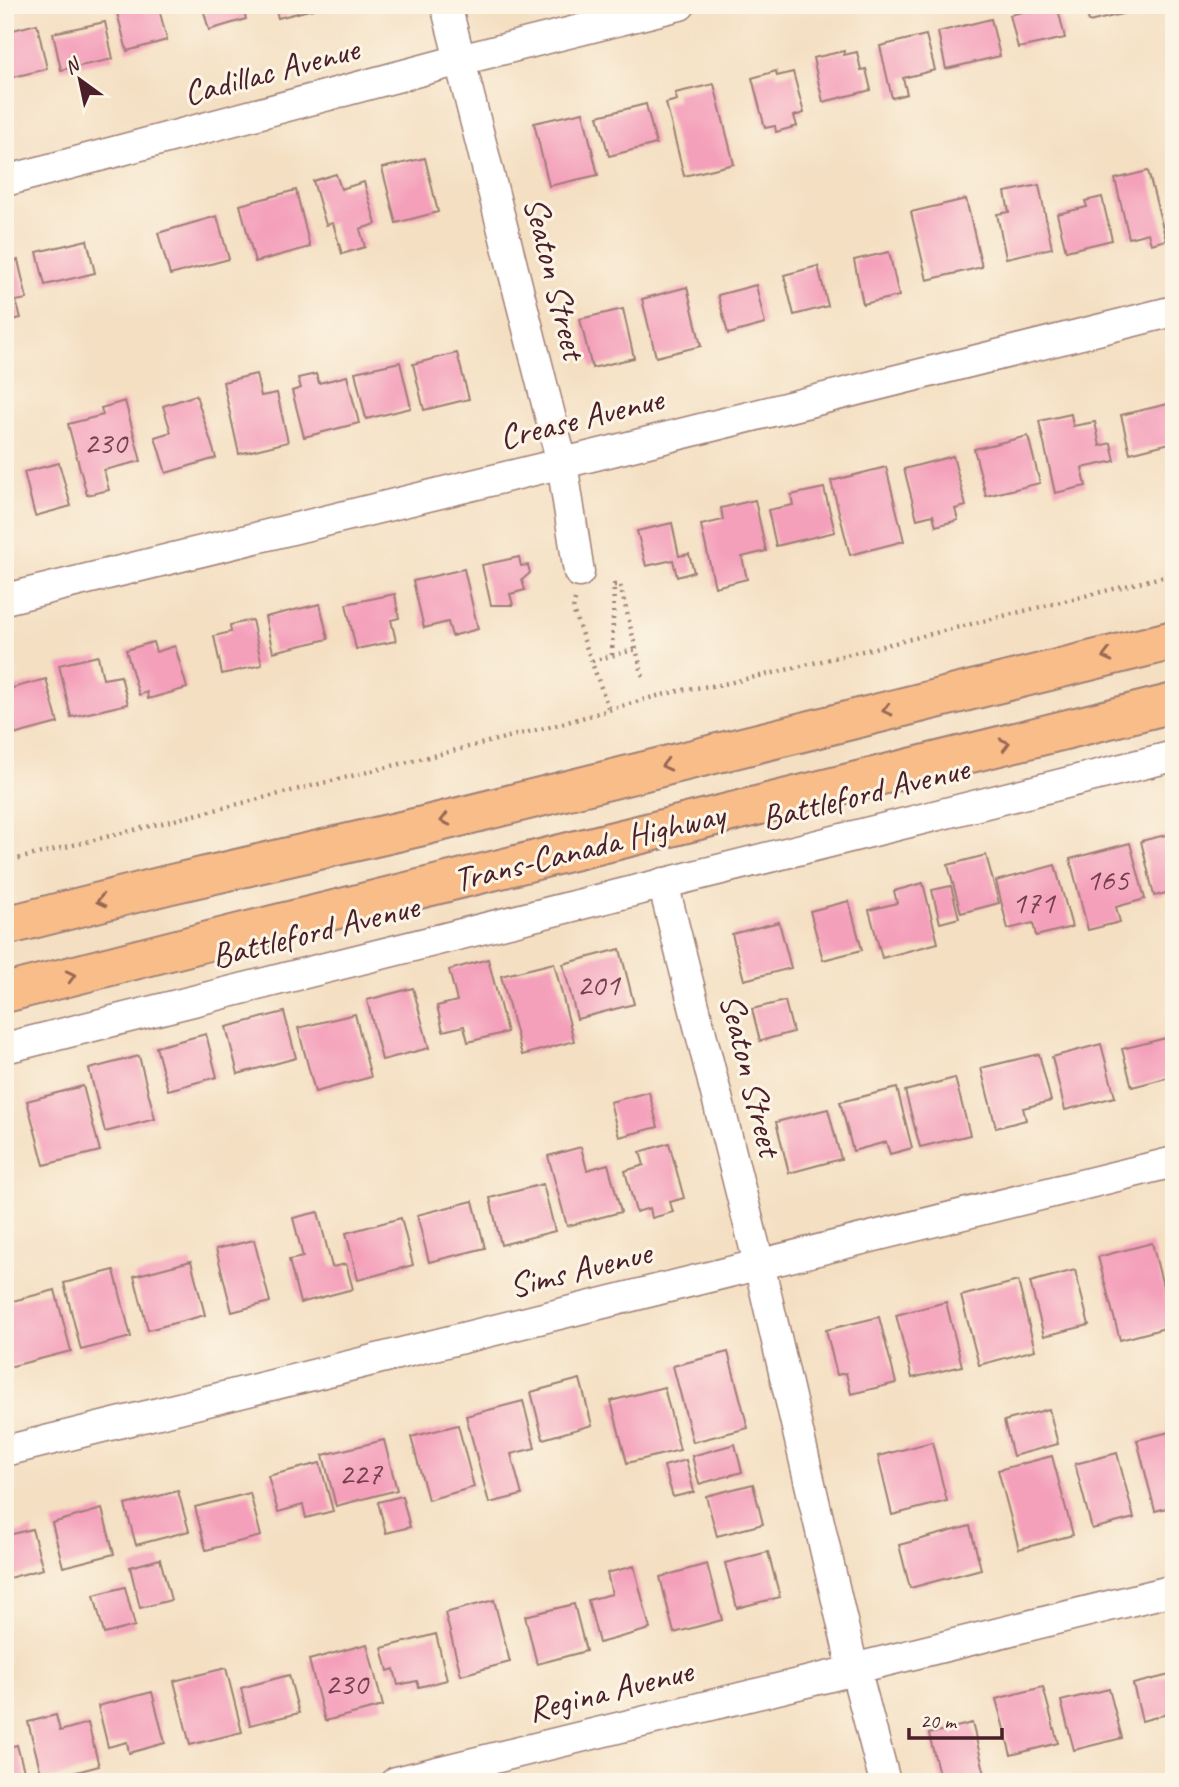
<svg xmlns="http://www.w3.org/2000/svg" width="1179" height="1787" font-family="Caveat,sans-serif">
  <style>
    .building { fill: #f4a0bb }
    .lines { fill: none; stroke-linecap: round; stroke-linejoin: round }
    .minor-casing { stroke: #9f7f76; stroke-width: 33 }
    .trunk-casing { stroke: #9f7f76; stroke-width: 42 }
    .path { stroke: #9f7f76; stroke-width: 4.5; stroke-dasharray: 2 5; stroke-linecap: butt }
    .minor { stroke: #fff; stroke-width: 30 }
    .trunk { stroke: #f8bd89; stroke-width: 38 }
    .oneway { stroke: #986655 }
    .labels { text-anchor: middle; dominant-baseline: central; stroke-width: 6; stroke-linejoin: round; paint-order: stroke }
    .number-label { font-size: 32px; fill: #743f4f }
    .street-label { font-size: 35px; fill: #4a1f2b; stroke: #fcf5e5 }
  </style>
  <rect width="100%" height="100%" fill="#fcf5e5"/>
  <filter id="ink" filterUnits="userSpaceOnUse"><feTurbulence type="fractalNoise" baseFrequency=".0143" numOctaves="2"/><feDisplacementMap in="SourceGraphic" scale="14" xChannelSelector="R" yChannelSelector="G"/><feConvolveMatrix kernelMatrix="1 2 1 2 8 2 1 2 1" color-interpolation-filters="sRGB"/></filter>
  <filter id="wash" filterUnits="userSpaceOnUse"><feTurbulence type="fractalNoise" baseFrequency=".00686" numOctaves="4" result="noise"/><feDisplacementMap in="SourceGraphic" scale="28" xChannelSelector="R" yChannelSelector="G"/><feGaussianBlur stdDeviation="1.57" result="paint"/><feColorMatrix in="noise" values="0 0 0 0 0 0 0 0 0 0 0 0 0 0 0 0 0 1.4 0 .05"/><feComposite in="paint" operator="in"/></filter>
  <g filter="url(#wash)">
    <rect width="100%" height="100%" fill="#f4dfc2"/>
    <g id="blocks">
      <g class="building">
        <path d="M115,5H134L135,9L148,5H158L167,40L127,51Z"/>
        <path d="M202,5H242L246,19L209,30Z"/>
        <path d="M274,5H325V6L278,18Z"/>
        <path d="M1051,5H1057L1065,38L1018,48L1010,15Z"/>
        <path d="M1085,5H1128L1130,12L1089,22Z"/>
        <path d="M991,19L1000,56L946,69L938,32Z"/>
        <path d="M105,22L113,59L61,70L53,33Z"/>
        <path d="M37,24L47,69L5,79V32Z"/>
        <path d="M926,35L935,70L903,78L907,94L892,98L880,46Z"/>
        <path d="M844,51V55L857,52L861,70L866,69L871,90L823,102L813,58Z"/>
        <path d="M776,71L777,76L793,72L804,113L794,116L797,126L776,132L775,126L765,128L752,78Z"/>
        <path d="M714,84L734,164L684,176L666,103L677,100L675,93Z"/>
        <path d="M646,104L656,144L609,156L598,116Z"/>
        <path d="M583,112L598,175L549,186L534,123Z"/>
        <path d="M425,158L438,212L396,223L382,168Z"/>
        <path d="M1148,171L1166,240L1151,244L1148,233L1129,238L1115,179Z"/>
        <path d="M336,174L341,189L364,182L376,224L360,229L365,247L342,254L333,223L326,225L313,181Z"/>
        <path d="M1039,185L1052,248L1006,258L997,214L1009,212L1005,192Z"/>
        <path d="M296,190L310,247L255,262L240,205Z"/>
        <path d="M1102,197L1112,240L1066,251L1057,214L1087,207L1085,201Z"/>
        <path d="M966,199L982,267L927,280L911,212Z"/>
        <path d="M217,216L229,259L170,275L158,233Z"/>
        <path d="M87,240L95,273L45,285L37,252Z"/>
        <path d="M889,252L899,296L863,304L854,260Z"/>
        <path d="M18,260L27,299L16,301L21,318L5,322V263Z"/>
        <path d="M818,266L828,306L794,315L784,275Z"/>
        <path d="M756,285L765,324L728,334L718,295Z"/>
        <path d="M687,287L701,346L656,357L642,299Z"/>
        <path d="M623,309L634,358L592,368L580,319Z"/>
        <path d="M457,353L469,399L424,410L413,364Z"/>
        <path d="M400,362L411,408L366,419L355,372Z"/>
        <path d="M256,374L261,396L277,393L288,442L239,454L223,382Z"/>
        <path d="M316,374L319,383L347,376L359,423L304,437L292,391L301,388L298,378Z"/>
        <path d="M196,395L216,458L166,473L155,437L171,432L163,406Z"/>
        <path d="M125,401L141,461L104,470L109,490L87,495L68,424L103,415L101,408Z"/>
        <path d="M1168,404L1174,429V442L1130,453L1121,415Z"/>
        <path d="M1071,414L1073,426L1095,422L1100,446L1111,443L1115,461L1082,468L1086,486L1055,493L1039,421Z"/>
        <path d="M1028,436L1040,483L986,496L974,449Z"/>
        <path d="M953,456L966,506L955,509L958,520L936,526L933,515L917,519L904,469Z"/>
        <path d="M59,463L71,506L35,516L24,472Z"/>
        <path d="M886,467L904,541L850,555L831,481Z"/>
        <path d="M824,488L835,532L776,546L768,510L793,505L791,495Z"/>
        <path d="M755,500L766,551L742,557L747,579L715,587L701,525L723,520L721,508Z"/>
        <path d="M672,523L679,556L689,554L694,572L677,577L673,560L646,566L637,531Z"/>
        <path d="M519,557L521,566L528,565L530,573L522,580L525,590L510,594L513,605H491L482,565Z"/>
        <path d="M464,569L478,629L452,636L448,622L424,628L413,581Z"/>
        <path d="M395,594L399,618L391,620L396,641L356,649L346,604Z"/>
        <path d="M320,604L328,639L273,652L265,617Z"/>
        <path d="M252,620L262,665L222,674L214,636L231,632L230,625Z"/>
        <path d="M153,642L156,652L175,646L187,688L148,699L147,692L139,695L126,650Z"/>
        <path d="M98,656L103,679L121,676L128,704L71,717L59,665Z"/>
        <path d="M46,679L58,723L6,737L5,690Z"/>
        <path d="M1174,833V891L1154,896L1141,841Z"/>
        <path d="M1130,843L1145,899L1116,907L1120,922L1088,930L1070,859Z"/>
        <path d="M986,855L999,903L961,913L948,865Z"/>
        <path d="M1055,865L1072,927L1036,936L1033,923L1008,929L996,881Z"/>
        <path d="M923,883L938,943L882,958L869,910L897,903L894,891Z"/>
        <path d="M951,886L959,918L940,923L932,890Z"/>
        <path d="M849,901L862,950L823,960L810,911Z"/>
        <path d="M779,922L791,968L744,980L732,934Z"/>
        <path d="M620,949L634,1004L577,1019L563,964Z"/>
        <path d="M488,959L507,1032L468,1042L464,1026L443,1031L437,1006L457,1001L449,970Z"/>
        <path d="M554,963L574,1041L522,1055L501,976Z"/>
        <path d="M413,988L429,1048L382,1060L367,1000Z"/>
        <path d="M785,1001L793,1032L760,1041L752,1009Z"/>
        <path d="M284,1012L296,1058L238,1074L226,1027Z"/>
        <path d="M355,1014L371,1077L315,1092L298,1028Z"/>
        <path d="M206,1034L217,1077L168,1090L156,1047Z"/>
        <path d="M1174,1036V1076L1132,1087L1122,1049Z"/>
        <path d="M1101,1044L1115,1097L1065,1110L1052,1057Z"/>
        <path d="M1039,1054L1051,1101L1023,1108L1026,1120L996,1128L981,1068Z"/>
        <path d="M139,1056L155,1119L105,1132L89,1069Z"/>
        <path d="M955,1078L970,1135L920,1147L905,1091Z"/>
        <path d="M83,1086L100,1151L44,1165L27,1101Z"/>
        <path d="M897,1088L912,1148L890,1154L886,1142L853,1151L840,1102Z"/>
        <path d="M649,1092L658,1127L619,1137L610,1102Z"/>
        <path d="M828,1109L841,1159L789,1173L776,1122Z"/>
        <path d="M669,1143L684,1198L670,1202L673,1212L652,1218L650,1208L636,1212L625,1171L644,1165L640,1152Z"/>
        <path d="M581,1147L587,1170L608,1164L621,1212L567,1226L548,1156Z"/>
        <path d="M543,1184L555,1231L501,1245L490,1198Z"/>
        <path d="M473,1201L485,1248L429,1262L417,1215Z"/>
        <path d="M318,1212L332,1267L346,1264L353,1289L300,1303L289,1260L303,1257L293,1218Z"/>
        <path d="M401,1218L413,1265L358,1280L346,1233Z"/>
        <path d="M254,1240L270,1302L232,1312L216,1249Z"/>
        <path d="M1152,1243L1173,1326L1120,1340L1098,1257Z"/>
        <path d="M191,1261L205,1315L148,1330L134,1276Z"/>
        <path d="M114,1270L131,1337L81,1350L64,1283Z"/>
        <path d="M1075,1270L1089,1325L1044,1336L1030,1282Z"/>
        <path d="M1018,1281L1035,1350L979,1365L961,1296Z"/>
        <path d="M55,1290L71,1351L5,1368V1303Z"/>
        <path d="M946,1302L962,1366L912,1378L896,1315Z"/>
        <path d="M879,1317L896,1383L851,1394L846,1373L837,1375L826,1330Z"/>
        <path d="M728,1352L748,1428L693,1442L673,1366Z"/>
        <path d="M580,1379L592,1425L543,1439L531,1392Z"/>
        <path d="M664,1387L680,1450L627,1463L611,1401Z"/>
        <path d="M523,1401L535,1448L511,1454L522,1495L489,1503L466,1416Z"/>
        <path d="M1049,1409L1058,1444L1013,1456L1004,1421Z"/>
        <path d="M458,1425L474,1487L428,1500L411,1437Z"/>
        <path d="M1174,1431V1506L1155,1511L1137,1440Z"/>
        <path d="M384,1440L397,1490L336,1506L323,1455Z"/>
        <path d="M932,1442L947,1501L892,1515L878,1456Z"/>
        <path d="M735,1444L742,1472L699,1484L692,1456Z"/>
        <path d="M1117,1453L1134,1518L1092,1529L1075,1464Z"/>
        <path d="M1052,1456L1073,1535L1019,1549L998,1470Z"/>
        <path d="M686,1460L694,1492L673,1497L664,1466Z"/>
        <path d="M320,1463L333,1511L306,1518L303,1505L278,1512L268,1476Z"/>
        <path d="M753,1484L763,1524L717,1536L706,1496Z"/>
        <path d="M178,1491L189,1531L136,1545L125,1505Z"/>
        <path d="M250,1493L261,1536L206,1550L195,1507Z"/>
        <path d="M402,1496L410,1527L386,1533L378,1502Z"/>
        <path d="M102,1509L114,1554L63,1567L52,1523Z"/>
        <path d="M970,1526L981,1569L910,1588L899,1545Z"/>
        <path d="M32,1529L43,1569L5,1579V1536Z"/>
        <path d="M768,1552L780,1597L737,1608L725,1563Z"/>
        <path d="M160,1559L171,1600L140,1608L130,1567Z"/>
        <path d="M707,1564L722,1620L674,1633L660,1577Z"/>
        <path d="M634,1566L650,1629L599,1643L588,1600L612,1594L607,1573Z"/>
        <path d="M125,1587L135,1626L104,1634L94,1595Z"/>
        <path d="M494,1600L510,1662L461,1675L445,1613Z"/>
        <path d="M574,1604L586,1651L537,1664L525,1616Z"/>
        <path d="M436,1634L447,1680L419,1687L417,1681L398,1685L394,1669L388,1671L382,1648Z"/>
        <path d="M367,1644L383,1706L325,1721L309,1660Z"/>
        <path d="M226,1668L242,1732L190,1745L174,1681Z"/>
        <path d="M1174,1674V1712L1142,1721L1133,1684Z"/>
        <path d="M289,1675L299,1713L250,1725L241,1688Z"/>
        <path d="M1043,1687L1058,1743L1011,1755L996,1699Z"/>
        <path d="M1109,1689L1122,1738L1074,1750L1061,1701Z"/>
        <path d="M152,1692L165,1743L129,1753L127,1742L108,1747L98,1706Z"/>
        <path d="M56,1715L60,1731L88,1723L99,1766L43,1781L28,1722Z"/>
        <path d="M972,1723L987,1782H941L929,1734Z"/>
        <path d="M17,1745L27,1782H5V1748Z"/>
      </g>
    </g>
  </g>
  <g filter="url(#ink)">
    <use href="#blocks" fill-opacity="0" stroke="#9f7f76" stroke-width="2"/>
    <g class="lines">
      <g class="minor-casing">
        <g id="minor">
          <path d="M446,5L562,463L579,572"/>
          <path d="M5,181L460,60L680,5"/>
          <path d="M5,599L596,455L1174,311"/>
          <path d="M663,883L759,1264L850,1656"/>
          <path d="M5,1048L1174,756"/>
          <path d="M5,1451L1174,1162"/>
          <path d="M865,1666L1174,1590"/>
          <path d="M858,1679L885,1782"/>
          <path d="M396,1782L843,1673"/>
        </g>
      </g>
      <g class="trunk-casing">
        <g id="trunk">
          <path d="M5,926L167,885L423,826L1174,640"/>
          <path d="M5,993L232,935L1174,703"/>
        </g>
      </g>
      <g class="path">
        <path d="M575,600L573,610L609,710"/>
        <path d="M612,655L614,585H620L643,677"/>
        <path d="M592,661L637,649"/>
        <path d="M5,862L561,724L653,697L687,689L719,685L773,673L1174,574"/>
      </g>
      <use href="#minor" class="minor"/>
      <use href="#trunk" class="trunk"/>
    </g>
    <defs><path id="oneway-chevron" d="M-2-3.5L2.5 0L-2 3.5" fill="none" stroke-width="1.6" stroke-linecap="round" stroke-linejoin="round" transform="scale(1.75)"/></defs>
    <g class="oneway">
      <use href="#oneway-chevron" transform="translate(1107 656) rotate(166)"/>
      <use href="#oneway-chevron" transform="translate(887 710) rotate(166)"/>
      <use href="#oneway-chevron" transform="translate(1005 744) rotate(-14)"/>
      <use href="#oneway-chevron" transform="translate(666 765) rotate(166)"/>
      <use href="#oneway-chevron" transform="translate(445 820) rotate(166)"/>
      <use href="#oneway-chevron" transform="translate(101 901) rotate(166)"/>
      <use href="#oneway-chevron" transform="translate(71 976) rotate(-14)"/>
    </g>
  </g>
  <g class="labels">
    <g class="number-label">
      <text x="105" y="442">230</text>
      <text x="1107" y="879">165</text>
      <text x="1033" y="902">171</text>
      <text x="598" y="984">201</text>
      <text x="360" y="1473">227</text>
      <text x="346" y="1683">230</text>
    </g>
    <g class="street-label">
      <text transform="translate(271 71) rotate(-15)">Cadillac Avenue</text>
      <text transform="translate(555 278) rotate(76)">Seaton Street</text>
      <text transform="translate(581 418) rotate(-14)">Crease Avenue</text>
      <text transform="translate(865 793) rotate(-14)">Battleford Avenue</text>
      <text transform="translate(589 847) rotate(-14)">Trans-Canada Highway</text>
      <text transform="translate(315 931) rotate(-14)">Battleford Avenue</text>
      <text transform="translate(751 1075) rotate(76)">Seaton Street</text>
      <text transform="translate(580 1269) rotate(-14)">Sims Avenue</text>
      <text transform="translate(610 1690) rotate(-14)">Regina Avenue</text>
    </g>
  </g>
  <rect width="1179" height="1787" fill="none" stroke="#fcf5e5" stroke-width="28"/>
  <g transform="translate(80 80) rotate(327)" stroke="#fcf5e5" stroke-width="5" paint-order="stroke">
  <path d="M0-5L12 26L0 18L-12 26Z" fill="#4a1f2b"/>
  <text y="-10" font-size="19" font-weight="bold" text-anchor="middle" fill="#4a1f2b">N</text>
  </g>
  <path d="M909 1728v10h93v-10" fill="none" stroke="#4a1f2b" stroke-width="3.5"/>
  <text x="920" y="1728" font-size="21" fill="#4a1f2b" stroke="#fcf5e5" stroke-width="5" paint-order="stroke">20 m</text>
</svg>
